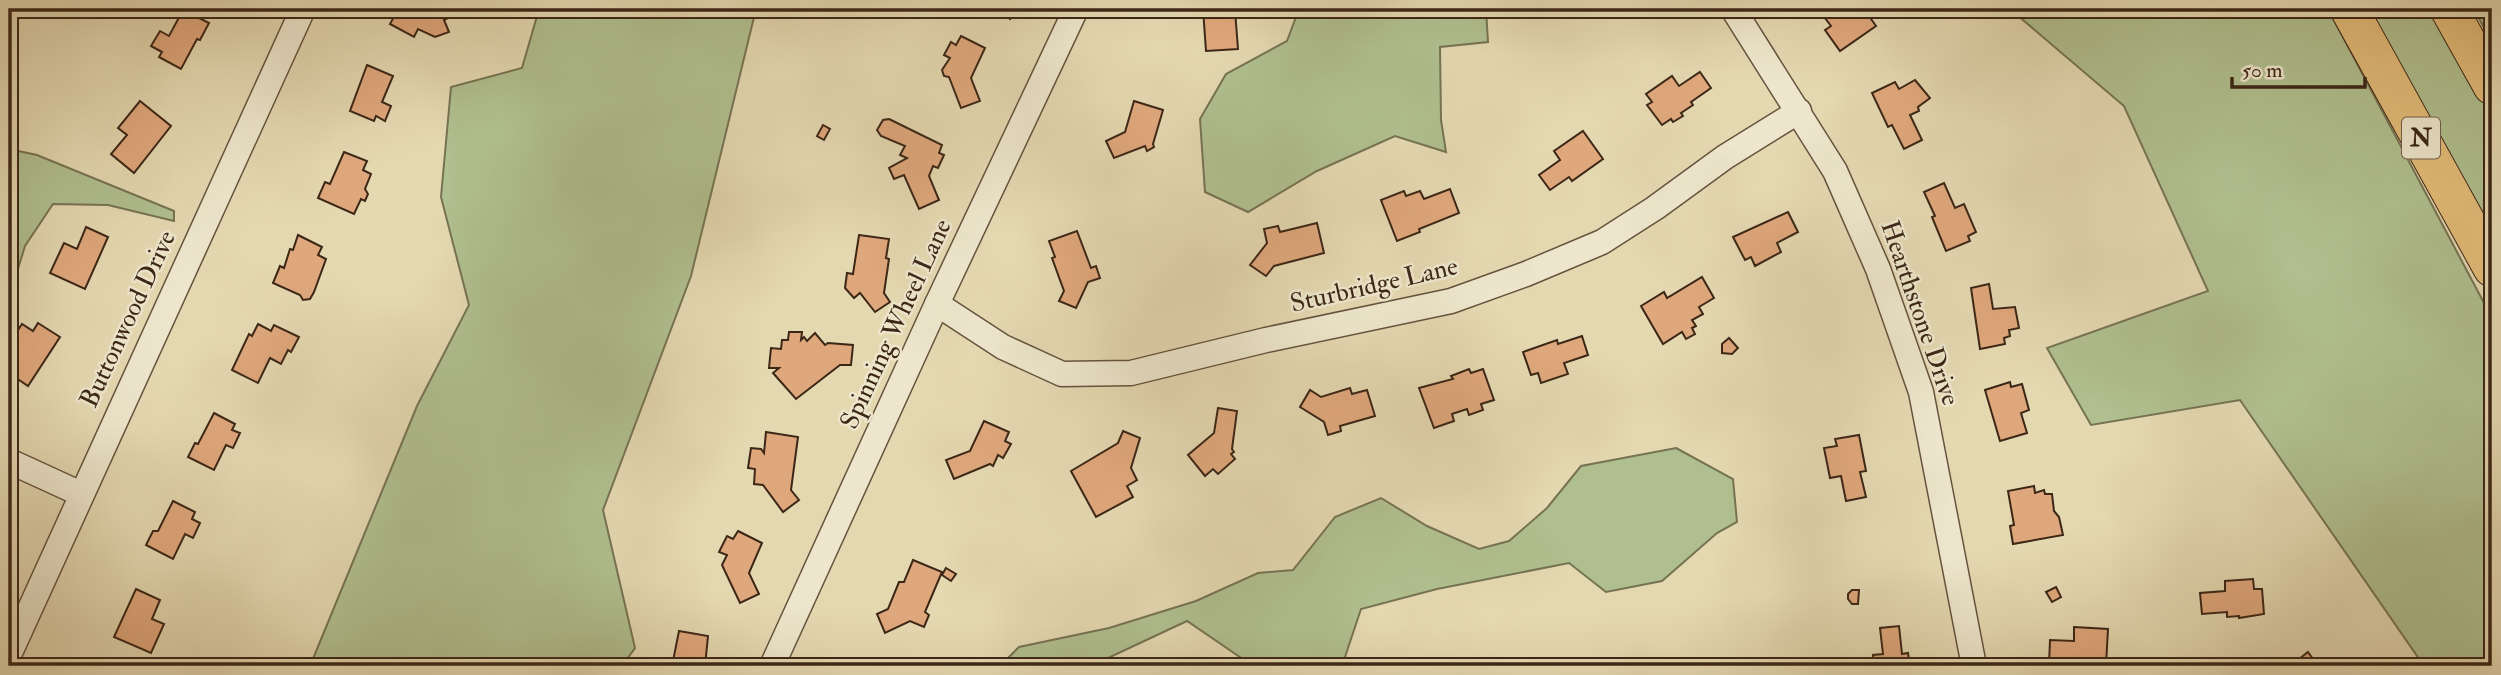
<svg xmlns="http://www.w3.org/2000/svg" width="2501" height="675" font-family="'IM FELL Double Pica',serif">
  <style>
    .green { fill: #b0bf8f; stroke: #767353; stroke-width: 2 }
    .building { fill: #dfa77c; stroke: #3c2717; stroke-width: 2 }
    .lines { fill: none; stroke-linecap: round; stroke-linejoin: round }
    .minor-casing { stroke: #66533e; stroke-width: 27 }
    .highway-casing { stroke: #3c2717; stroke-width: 39 }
    .minor { stroke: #ede6cc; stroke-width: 24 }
    .highway { stroke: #e2bc78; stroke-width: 37 }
    .labels { text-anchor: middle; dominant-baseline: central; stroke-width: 5; stroke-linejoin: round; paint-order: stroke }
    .shield { fill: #ede6cc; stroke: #71604d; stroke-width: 2 }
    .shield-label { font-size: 24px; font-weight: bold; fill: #3c2717 }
    .street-label { font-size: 26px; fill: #3c2717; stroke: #ede6cc }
  </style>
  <rect width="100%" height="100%" fill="#e4d8b1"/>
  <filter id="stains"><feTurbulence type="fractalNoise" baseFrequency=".00286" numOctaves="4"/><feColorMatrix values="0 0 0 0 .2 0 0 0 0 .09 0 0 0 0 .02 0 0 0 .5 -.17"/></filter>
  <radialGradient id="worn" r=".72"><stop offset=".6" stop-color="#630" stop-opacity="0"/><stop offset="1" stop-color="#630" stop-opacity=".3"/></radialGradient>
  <g class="green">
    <path d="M539,9H756L691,276L603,510L635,648L622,666H310L417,406L469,305L441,197L451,87L522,68Z"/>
    <path d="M1299,9H1486L1488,42L1440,47L1441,120L1446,152L1395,136L1317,171L1248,212L1205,192L1200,119L1226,74L1287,41Z"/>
    <path d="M2010,9H2328L2492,318V666H2424L2240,400L2091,425L2047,348L2208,291L2124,106Z"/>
    <path d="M2357,9H2430L2492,116V257Z"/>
    <path d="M2474,9H2492V43Z"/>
    <path d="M9,149L37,155L174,211V221L108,205L53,204L25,246L9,298Z"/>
    <path d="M1676,448L1733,479L1737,522L1717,533L1662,581L1606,592L1569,563L1437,589L1361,609L1342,666H1253L1187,621L1091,666H1000L1019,647L1109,628L1196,601L1258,573L1293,570L1335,517L1381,498L1427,526L1479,549L1509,541L1547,508L1581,466Z"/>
  </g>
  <g class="building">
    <path d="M398,9H449L446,11L448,18L444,20L449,32L435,37L418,29L414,37L390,24Z"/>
    <path d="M1002,9H1022L1010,19Z"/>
    <path d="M1203,9H1242L1235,10L1238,49L1206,51Z"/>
    <path d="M1818,9H1864L1876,26L1840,51L1825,30L1831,26Z"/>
    <path d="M183,10L209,23L200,40L197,39L181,69L159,57L162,52L151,46L160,31L169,36Z"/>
    <path d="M961,36L985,48L971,78L980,101L961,108L949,77L944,76L942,70L950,58L944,55L951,42L956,45Z"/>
    <path d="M367,65L393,76L382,102L391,106L385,121L376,116L374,121L350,111Z"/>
    <path d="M1700,72L1711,88L1691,102L1693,105L1681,113L1683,116L1673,122L1671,119L1662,125L1647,105L1652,102L1646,94L1672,76L1679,86Z"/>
    <path d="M1915,80L1930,98L1918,107L1919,111L1910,115L1922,140L1904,149L1892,125L1888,127L1872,93L1895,82L1899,89Z"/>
    <path d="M140,101L171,126L134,173L111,154L127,135L118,128Z"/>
    <path d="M1134,101L1163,110L1153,144L1154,147L1147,151L1145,146L1114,158L1106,141L1125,132Z"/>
    <path d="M889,119L942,145L939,153L944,155L938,168L933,166L929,176L939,200L919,209L904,175L894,179L889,168L907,158L900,155L905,146L881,136L877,130L883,120Z"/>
    <path d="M823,125L830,129L824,140L817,136Z"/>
    <path d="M1583,131L1603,159L1572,181L1569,177L1550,190L1539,175L1560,160L1554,151Z"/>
    <path d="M344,152L367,161L363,170L371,174L365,189L368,194L365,201L361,199L354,214L318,198L325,182L330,184Z"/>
    <path d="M1944,183L1955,208L1964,204L1976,232L1968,236L1970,241L1946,251L1932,217L1935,216L1924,192Z"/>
    <path d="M1450,189L1459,213L1419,229L1420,232L1397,241L1381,200L1404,191L1406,196L1420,191L1424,199Z"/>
    <path d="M1788,212L1798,232L1777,243L1781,252L1755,266L1751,257L1745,260L1733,237Z"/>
    <path d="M1317,223L1324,253L1274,266L1266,276L1250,265L1267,243L1264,229L1278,226L1280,232Z"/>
    <path d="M86,227L108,237L85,289L50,273L64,243L77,249Z"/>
    <path d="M1077,231L1091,268L1096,266L1100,278L1088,282L1076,308L1059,301L1064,291L1052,258L1055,257L1049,241Z"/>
    <path d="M298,235L322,247L318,255L326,259L314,292L310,299L303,300L300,295L273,283L280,266L284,268L290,249L293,250Z"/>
    <path d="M859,235L889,239L886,258L889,259L884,293L890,302L875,312L860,293L854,298L845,288L847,273L853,274Z"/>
    <path d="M1702,277L1714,298L1699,307L1703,314L1692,320L1696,326L1692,328L1695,334L1686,339L1682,332L1663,344L1641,306L1664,292L1667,298Z"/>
    <path d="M1989,284L1993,309L2015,307L2019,328L2009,330L2010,336L2004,338L2005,344L1980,349L1971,288Z"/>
    <path d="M38,323L60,337L28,386L9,373V344L22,324L33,331Z"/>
    <path d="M258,324L271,331L274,325L299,337L291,352L288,350L281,364L270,358L258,383L232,370L249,334L252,336Z"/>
    <path d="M789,332H802L801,340L804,337L807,341L815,333L825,345L828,343L853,345L851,365H840L796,399L773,373L779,368H769L771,348L781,349L782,340H788Z"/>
    <path d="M1582,336L1588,355L1564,363L1568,374L1541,383L1538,373L1531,375L1523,352L1557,340L1558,344Z"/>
    <path d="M1729,338L1738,348L1732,354L1722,353V344Z"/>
    <path d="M1469,369L1471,373L1483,369L1494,400L1481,404L1483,410L1469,415L1467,409L1452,414L1454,421L1434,428L1419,388L1453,379L1451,376Z"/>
    <path d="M2010,382L2011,387L2022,384L2029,410L2021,413L2027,433L2000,441L1985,390Z"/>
    <path d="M1350,388L1352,394L1367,390L1375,416L1340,426L1341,431L1328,435L1324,422L1300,407L1310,390L1321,397Z"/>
    <path d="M1218,408L1237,411L1232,449L1234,452L1231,454L1235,459L1218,474L1213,469L1205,476L1188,455L1214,433Z"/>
    <path d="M214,413L235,424L232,430L240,433L233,448L226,445L214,470L188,457L195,443L198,444Z"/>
    <path d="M984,421L1009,432L1005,441L1011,444L1003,458L998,455L993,466L990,464L954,479L946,460L970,451Z"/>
    <path d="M1123,431L1140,438L1131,468L1137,480L1127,486L1133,497L1096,517L1071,471L1118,443Z"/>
    <path d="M766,432L798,437L791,490L799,500L783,512L763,485L754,484L755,469L748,468L751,448L761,449L764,453Z"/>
    <path d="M1859,435L1866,471L1860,472L1866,497L1846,501L1841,476L1830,478L1824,448L1837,446L1835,439Z"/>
    <path d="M2034,486L2035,493L2044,490L2045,494H2052L2054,511L2059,517L2063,535L2013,544L2010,526L2014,525L2008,491Z"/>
    <path d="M173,501L195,512L192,519L200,523L193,538L185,534L173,559L146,545L153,531H158Z"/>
    <path d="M738,531L762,543L749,573L759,594L740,603L722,565L727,555L719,552L727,536L733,539Z"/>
    <path d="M913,560L942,572L925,612L929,615L924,627L910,621L885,633L877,614L888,609L899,582H904Z"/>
    <path d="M946,568L956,574L951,581L942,575Z"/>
    <path d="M2253,579L2254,589H2262L2264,614L2239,618V616L2227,617V612L2202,614L2200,593L2225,591V581Z"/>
    <path d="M2056,587L2061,597L2052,602L2046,592Z"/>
    <path d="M136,589L160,600L152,619L164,624L151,653L114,637Z"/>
    <path d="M1852,590H1859L1858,604H1852L1848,599V594Z"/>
    <path d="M1899,626L1902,654L1908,653L1910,666H1874L1873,655L1883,654L1880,628Z"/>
    <path d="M2074,627L2108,629L2106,666L2049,665L2050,640L2074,641Z"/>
    <path d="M679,631L708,636L705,666H672Z"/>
    <path d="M2308,652L2318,666H2290Z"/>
  </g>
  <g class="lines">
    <g class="minor-casing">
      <g id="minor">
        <path d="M1733,9L1835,171L1878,269L1921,392L1974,666"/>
        <path d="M937,304L1003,347L1062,374L1131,373L1266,340L1451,301L1526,274L1602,242L1655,208L1725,157L1799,111"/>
        <path d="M9,461L81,494"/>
        <path d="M9,655L303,9"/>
        <path d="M772,666L937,304L1076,9"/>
      </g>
    </g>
    <g class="highway-casing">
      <g id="highway">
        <path d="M2349,9L2492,268"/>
        <path d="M2449,9L2492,86"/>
      </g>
    </g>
    <use href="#minor" class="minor"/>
    <use href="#highway" class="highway"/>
  </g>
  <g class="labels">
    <rect class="shield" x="2402" y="117.5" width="38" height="41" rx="5"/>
    <g class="shield-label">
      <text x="2421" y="138">N</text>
    </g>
    <g class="street-label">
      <text transform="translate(1374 285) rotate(-13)">Sturbridge Lane</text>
      <text transform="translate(1920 313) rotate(71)">Hearthstone Drive</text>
      <text transform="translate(128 319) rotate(-65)">Buttonwood Drive</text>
      <text transform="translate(896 324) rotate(-65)">Spinning Wheel Lane</text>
    </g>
  </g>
  <rect width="2501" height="675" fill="none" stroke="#e4d8b1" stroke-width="35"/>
  <rect x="10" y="10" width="2480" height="654" fill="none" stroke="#3c2717" stroke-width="3.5"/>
  <rect x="18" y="18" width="2466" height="640" fill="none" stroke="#3c2717" stroke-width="2"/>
  <path d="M2232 77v10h133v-10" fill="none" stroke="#3c2717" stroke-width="3.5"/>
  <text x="2242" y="77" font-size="21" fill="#3c2717" stroke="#ede6cc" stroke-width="5" paint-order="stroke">50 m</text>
  <rect width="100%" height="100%" filter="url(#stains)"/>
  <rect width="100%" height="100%" fill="url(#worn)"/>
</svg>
